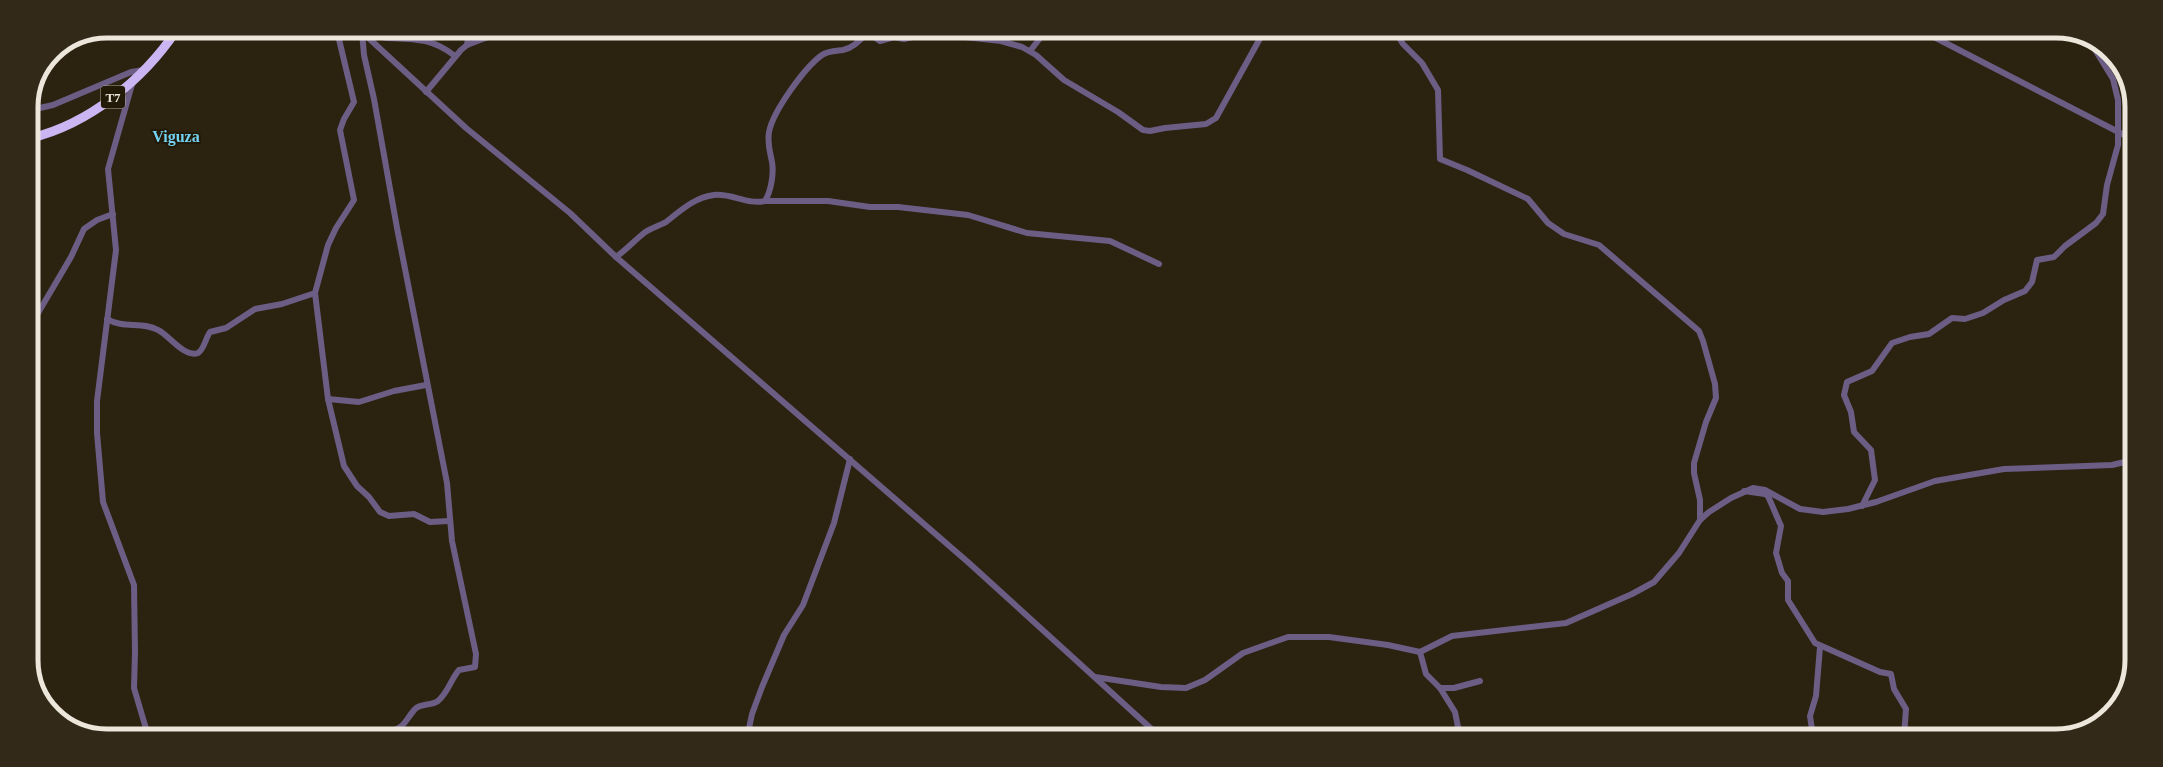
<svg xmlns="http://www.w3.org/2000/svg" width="2163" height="767" font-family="'Times New Roman',serif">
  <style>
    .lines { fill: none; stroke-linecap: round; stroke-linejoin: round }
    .minor { stroke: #6c5d85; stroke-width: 6 }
    .highway { stroke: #cbb5f2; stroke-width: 9 }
    .labels { text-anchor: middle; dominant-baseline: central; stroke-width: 4; stroke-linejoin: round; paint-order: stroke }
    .shield { fill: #221907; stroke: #afa89b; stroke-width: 1 }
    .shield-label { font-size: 13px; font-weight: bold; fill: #ece6db }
    .quarter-label { font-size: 16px; font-weight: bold; fill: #73d2f1; stroke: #221907 }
    .rim { fill: none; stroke: #ece6db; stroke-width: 5 }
  </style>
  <rect width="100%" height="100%" fill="#2c2210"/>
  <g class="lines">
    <g class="minor">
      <path d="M362,32L466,128L570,213L616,257L969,563L1157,734"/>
      <path d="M362,32L364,55L374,99L397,228L447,483L452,541L476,654L475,667L459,670C451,679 448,693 438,701C431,706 421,703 415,709C403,723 407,726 387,733"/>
      <path d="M869,33L880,41L894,37L904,39L928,33"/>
      <path d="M929,33L1001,41L1022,47L1036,55L1064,80L1118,112L1143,130L1150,131L1165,128L1206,124L1216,118L1263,33"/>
      <path d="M366,34C373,34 380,37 387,38C415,39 432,38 455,56"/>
      <path d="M1397,34L1403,44L1422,63L1438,90L1440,159L1467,170L1528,199L1548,223L1564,234L1599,245L1699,331L1703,341L1715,384L1716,398L1706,422L1694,463V473L1700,500V520"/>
      <path d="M1930,35L2132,139"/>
      <path d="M467,45L469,32"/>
      <path d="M1030,51L1044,33"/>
      <path d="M133,81L108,169L116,250L97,401V433L103,502L134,585L135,652L134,688L147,732"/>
      <path d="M426,92L461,50L467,45L501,32"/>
      <path d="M31,110L53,105L131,72L144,70"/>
      <path d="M765,201H828L870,207H898L968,215L1027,233L1110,241L1159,264"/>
      <path d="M616,257C626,250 634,241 644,233C650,228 659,226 666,222C680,211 695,197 714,195C732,193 747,205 765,201C771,191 774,174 772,162C770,151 767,144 769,132C773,111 805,67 822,55C828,51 836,51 843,50C853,48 860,40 867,33"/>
      <path d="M315,293L328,399L344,466L357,486L369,497L380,512L389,516L414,514L430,522L449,521"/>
      <path d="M107,319C123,329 143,321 158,330C169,335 184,358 198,353C204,350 206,337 210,332L226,328L255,309L282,304L315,293L328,245L336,228L354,200L340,130L344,119L354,102L337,31"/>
      <path d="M31,325L71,257L84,229L97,220L113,214"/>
      <path d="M328,399L359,402L394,391L426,385"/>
      <path d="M1744,491L1765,494L1768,496L1781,526L1776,553L1782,573L1788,581V600L1815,643L1880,672L1891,674L1894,689L1906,709L1904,736"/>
      <path d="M1862,506L1875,480L1871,450L1854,432L1851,412L1844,395L1847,382L1872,371L1892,343L1910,337L1929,334L1952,318L1965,319L1983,313L2004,300L2025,291L2032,282L2037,260L2054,257L2065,246L2096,223L2103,214L2107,185L2118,145V100L2113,79L2091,43"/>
      <path d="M1420,652L1426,674L1440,688L1455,712L1458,727L1464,735"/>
      <path d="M1095,677L1161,687L1186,688L1205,680L1243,653L1288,637H1329L1388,645L1420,652L1452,636L1566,623L1632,594L1654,582L1679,553L1700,520L1709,512L1731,498L1753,488L1765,490L1800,509L1823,512L1848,509L1876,502L1935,481L2004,469L2112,465L2129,461"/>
      <path d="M1440,688H1454L1480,681"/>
      <path d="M748,733L752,714L762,687L784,635L803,605L834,523L850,459"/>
      <path d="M1813,736L1810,716L1816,696L1820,647"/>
    </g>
    <path class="highway" d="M31,138C89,124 143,80 176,31"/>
  </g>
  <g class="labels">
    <rect class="shield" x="101" y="86" width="24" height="22" rx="3"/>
    <g class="shield-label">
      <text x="113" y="97">T7</text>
    </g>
    <g class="quarter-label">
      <text x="176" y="136">Viguza</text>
    </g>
  </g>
  <path d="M0 0H2163V767H0ZM107 38H2056A69 69 0 0 1 2125 107V660A69 69 0 0 1 2056 729H107A69 69 0 0 1 38 660V107A69 69 0 0 1 107 38Z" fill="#322918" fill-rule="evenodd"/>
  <path class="rim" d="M107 38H2056A69 69 0 0 1 2125 107V660A69 69 0 0 1 2056 729H107A69 69 0 0 1 38 660V107A69 69 0 0 1 107 38Z"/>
</svg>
